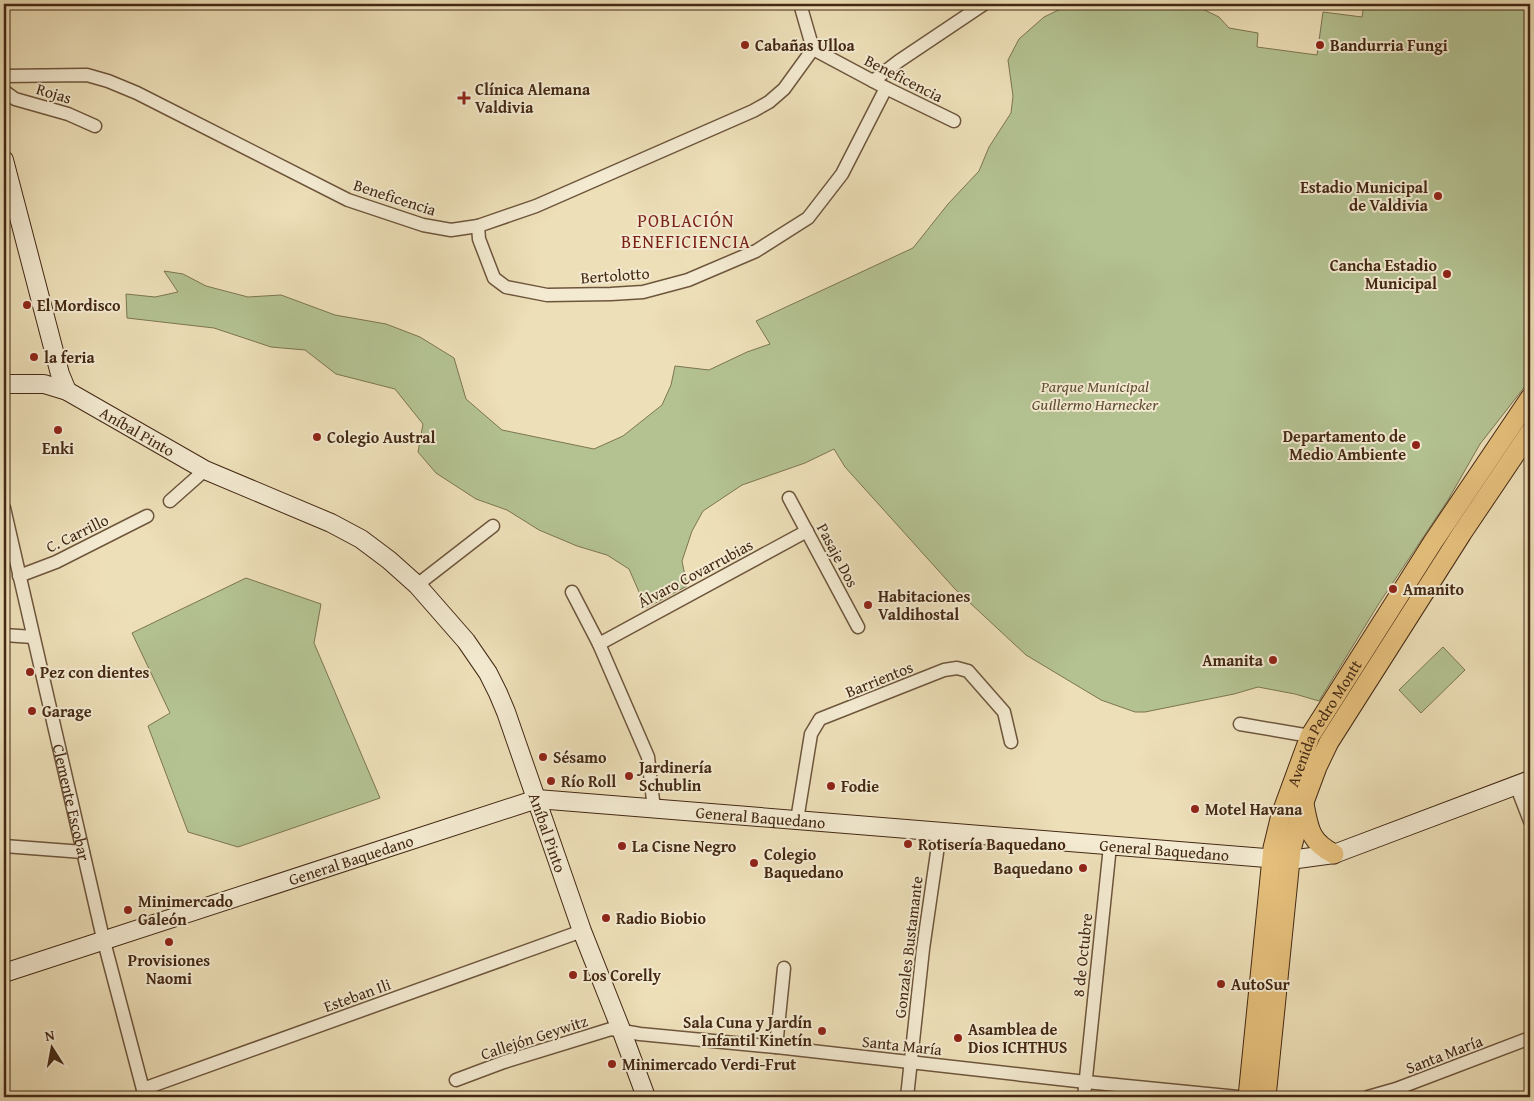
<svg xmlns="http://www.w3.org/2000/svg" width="1534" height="1101" font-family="'Gentium Book Plus',serif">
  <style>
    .green { fill: #b4c292; stroke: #7c7552 }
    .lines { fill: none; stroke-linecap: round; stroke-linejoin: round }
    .street-casing { stroke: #6e563c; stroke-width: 15 }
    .secondary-casing { stroke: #432813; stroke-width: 20 }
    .primary-casing { stroke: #432813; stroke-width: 21 }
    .street { stroke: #f3ead1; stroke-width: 12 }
    .secondary { stroke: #f3ead1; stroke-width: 18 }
    .primary { stroke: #e6c07c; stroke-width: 19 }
    .poi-dot { fill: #8f2418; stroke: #f3ead1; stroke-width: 2 }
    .labels { text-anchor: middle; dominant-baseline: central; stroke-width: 4; stroke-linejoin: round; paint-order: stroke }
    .poi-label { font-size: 16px; font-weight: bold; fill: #432813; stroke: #f3ead1; text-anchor: start }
    .street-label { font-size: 16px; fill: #432813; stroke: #f3ead1 }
    .park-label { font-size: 16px; font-style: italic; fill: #5f4e33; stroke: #f3ead1 }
    .neighbourhood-label { font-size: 18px; letter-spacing: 1px; fill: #7a1f14; stroke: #f3ead1 }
  </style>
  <rect width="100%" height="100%" fill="#eddfb8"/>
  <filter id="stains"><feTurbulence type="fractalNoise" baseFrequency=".004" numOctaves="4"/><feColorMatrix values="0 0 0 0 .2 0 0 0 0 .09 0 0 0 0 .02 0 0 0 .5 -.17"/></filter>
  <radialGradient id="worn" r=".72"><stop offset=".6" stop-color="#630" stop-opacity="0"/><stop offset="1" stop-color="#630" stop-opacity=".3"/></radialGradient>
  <g class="green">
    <path d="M1071,4H1192L1219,17L1229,28L1258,33L1257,47L1317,55L1323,12L1362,17L1364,4H1530V380L1480,444L1448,500L1378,605L1319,701L1295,694L1258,687L1234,694L1145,712H1135L1101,700L1026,655L955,589L845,467L834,449L805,463L742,485L703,511L692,531L682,561L687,586L646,608L629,569L607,555L577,546L539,530L507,510L476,499L436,473L418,452L423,424L395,389L336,374L305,350L271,347L214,328L127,318L126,294L155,297L178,292L164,271L183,274L206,286L248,297L281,295L335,315L386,324L420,337L454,358L466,399L502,430L594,449L623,436L662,405L671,385L675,366L709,370L747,352L770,344L756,321L913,248L948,204L979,171L989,147L1011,113L1013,96L1008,60L1019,39L1044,17Z"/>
    <path d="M246,578L321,604L314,643L380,798L238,847L188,832L148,726L170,713L132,633Z"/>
    <path d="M1443,647L1465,670L1421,713L1399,690Z"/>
  </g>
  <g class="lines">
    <g class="street-casing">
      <g id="street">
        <path d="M813,49L886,88L954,121"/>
        <path d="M4,76L87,75L108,81L137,93L348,200L423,225L451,230L478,226L536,206L753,111L769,102L784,89L813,49L800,4"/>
        <path d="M873,81L899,61L984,4"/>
        <path d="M4,91L15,99L68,114L95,126"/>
        <path d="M478,226L479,239L494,278L506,287L547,295L611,294L643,292L688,280L756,251L808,218L842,174L886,88"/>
        <path d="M789,498L858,627"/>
        <path d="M170,501L205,470"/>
        <path id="s1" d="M4,508L102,934L145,1097"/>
        <path d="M19,576L56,562L147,516"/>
        <path d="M417,585L493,526"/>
        <path d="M572,592L599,644L807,531"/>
        <path d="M4,635L33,637"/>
        <path d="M599,644L648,757L654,809"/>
        <path d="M1240,724L1310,736"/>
        <path d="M1516,785L1530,821"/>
        <path d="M797,820L811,734L820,719L944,670L957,668L968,671L1004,712L1011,742"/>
        <path d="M4,846L83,852"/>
        <path d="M776,1047L784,968"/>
        <path d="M456,1080L504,1062L611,1029L640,1034L776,1047L1086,1082L1238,1097"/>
        <path d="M143,1089L582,931"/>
        <path d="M907,1097L923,949L940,832"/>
        <path d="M1084,1097L1110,846"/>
        <path d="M1368,1097L1396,1089L1530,1038"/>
      </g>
    </g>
    <g class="secondary-casing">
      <g id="secondary">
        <path d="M4,160L60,374L67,391"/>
        <path id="s2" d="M4,384H44L67,391L205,470L331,523L361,539L389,560L417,585L466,641L488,673L498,693L506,712L582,931L622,1032L646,1097"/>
        <path id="s3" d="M4,973L537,799L1290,860L1334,854L1530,780"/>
      </g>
    </g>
    <g class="primary-casing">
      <g id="primary">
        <path d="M1304,804C1309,828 1309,841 1334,854"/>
        <path id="s4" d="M1248,1097L1273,848L1281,815L1310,736L1433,542L1530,398"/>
        <path d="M1266,1097L1291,850L1304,802L1317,767L1329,742L1462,533L1530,432"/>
      </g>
    </g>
    <use href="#street" class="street"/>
    <use href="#secondary" class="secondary"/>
    <use href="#primary" class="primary"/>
  </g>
  <g class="poi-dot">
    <circle cx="745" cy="45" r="5"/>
    <circle cx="1320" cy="45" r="5"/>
    <path d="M461.5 90.5h5v5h5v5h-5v5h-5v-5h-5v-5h5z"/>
    <circle cx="1438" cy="196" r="5"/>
    <circle cx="1447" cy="274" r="5"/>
    <circle cx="27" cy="305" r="5"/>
    <circle cx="34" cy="357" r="5"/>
    <circle cx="58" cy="430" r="5"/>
    <circle cx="317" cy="437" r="5"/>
    <circle cx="1416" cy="445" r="5"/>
    <circle cx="1393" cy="589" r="5"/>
    <circle cx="868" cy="605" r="5"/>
    <circle cx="1273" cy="660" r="5"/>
    <circle cx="30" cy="672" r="5"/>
    <circle cx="32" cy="711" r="5"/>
    <circle cx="543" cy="757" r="5"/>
    <circle cx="629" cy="776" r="5"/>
    <circle cx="551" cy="781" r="5"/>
    <circle cx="831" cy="786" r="5"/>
    <circle cx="1195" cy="809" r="5"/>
    <circle cx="908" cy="844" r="5"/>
    <circle cx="622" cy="846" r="5"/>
    <circle cx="754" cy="863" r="5"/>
    <circle cx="1083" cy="868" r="5"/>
    <circle cx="128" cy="910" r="5"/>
    <circle cx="606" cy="918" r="5"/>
    <circle cx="169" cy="942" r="5"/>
    <circle cx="573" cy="975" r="5"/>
    <circle cx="1221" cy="984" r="5"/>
    <circle cx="822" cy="1031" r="5"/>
    <circle cx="958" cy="1038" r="5"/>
    <circle cx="612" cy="1064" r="5"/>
  </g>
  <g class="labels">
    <g class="poi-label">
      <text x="755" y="45">Cabañas Ulloa</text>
      <text x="1330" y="45">Bandurria Fungi</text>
      <text x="475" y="89">Clínica Alemana<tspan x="475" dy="18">Valdivia</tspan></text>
      <text x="1428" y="187" text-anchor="end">Estadio Municipal<tspan x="1428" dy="18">de Valdivia</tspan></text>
      <text x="1437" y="265" text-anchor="end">Cancha Estadio<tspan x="1437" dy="18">Municipal</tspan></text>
      <text x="37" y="305">El Mordisco</text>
      <text x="44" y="357">la feria</text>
      <text x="1406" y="436" text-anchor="end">Departamento de<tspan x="1406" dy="18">Medio Ambiente</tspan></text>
      <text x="327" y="437">Colegio Austral</text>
      <text x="58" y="448" text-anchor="middle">Enki</text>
      <text x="1403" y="589">Amanito</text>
      <text x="878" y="596">Habitaciones<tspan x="878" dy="18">Valdihostal</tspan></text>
      <text x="1263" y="660" text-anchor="end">Amanita</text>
      <text x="40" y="672">Pez con dientes</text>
      <text x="42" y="711">Garage</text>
      <text x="553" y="757">Sésamo</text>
      <text x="639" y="767">Jardinería<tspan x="639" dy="18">Schublin</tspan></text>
      <text x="561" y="781">Río Roll</text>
      <text x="841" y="786">Fodie</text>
      <text x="1205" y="809">Motel Havana</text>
      <text x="918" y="844">Rotisería Baquedano</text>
      <text x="632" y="846">La Cisne Negro</text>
      <text x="764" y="854">Colegio<tspan x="764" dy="18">Baquedano</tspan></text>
      <text x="1073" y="868" text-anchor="end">Baquedano</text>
      <text x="138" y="901">Minimercado<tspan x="138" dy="18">Galeón</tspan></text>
      <text x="616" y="918">Radio Biobio</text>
      <text x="169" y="960" text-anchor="middle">Provisiones<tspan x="169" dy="18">Naomi</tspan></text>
      <text x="583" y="975">Los Corelly</text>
      <text x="1231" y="984">AutoSur</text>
      <text x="812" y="1022" text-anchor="end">Sala Cuna y Jardín<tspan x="812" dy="18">Infantil Kinetín</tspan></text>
      <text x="968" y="1029">Asamblea de<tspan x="968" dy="18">Dios ICHTHUS</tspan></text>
      <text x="622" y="1064">Minimercado Verdi-Frut</text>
    </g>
    <g class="street-label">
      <text transform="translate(904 78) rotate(27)">Beneficencia</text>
      <text transform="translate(54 93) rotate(17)">Rojas</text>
      <text transform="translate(395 197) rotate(18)">Beneficencia</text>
      <text transform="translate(615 275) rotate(-4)">Bertolotto</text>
      <text stroke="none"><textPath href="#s2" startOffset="145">Aníbal Pinto</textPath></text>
      <text transform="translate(77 533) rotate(-26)">C. Carrillo</text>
      <text transform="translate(838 555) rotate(62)">Pasaje Dos</text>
      <text transform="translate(695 573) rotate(-28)">Álvaro Covarrubias</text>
      <text transform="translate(879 679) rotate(-22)">Barrientos</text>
      <text stroke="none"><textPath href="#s4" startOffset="386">Avenida Pedro Montt</textPath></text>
      <text stroke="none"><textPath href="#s1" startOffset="302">Clemente Escobar</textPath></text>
      <text stroke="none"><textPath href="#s3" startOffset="785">General Baquedano</textPath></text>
      <text stroke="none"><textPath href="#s2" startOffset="750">Aníbal Pinto</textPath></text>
      <text stroke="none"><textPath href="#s3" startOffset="1190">General Baquedano</textPath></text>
      <text stroke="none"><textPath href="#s3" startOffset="365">General Baquedano</textPath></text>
      <text transform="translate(908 947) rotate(-83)">Gonzales Bustamante</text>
      <text transform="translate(1082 955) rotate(-84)">8 de Octubre</text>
      <text transform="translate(357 995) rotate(-20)">Esteban Ili</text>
      <text transform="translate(534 1037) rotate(-18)">Callejón Geywitz</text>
      <text transform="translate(902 1045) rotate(6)">Santa María</text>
      <text transform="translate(1444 1054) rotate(-21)">Santa María</text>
    </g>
    <g class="park-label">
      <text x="1095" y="386">Parque Municipal<tspan x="1095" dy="18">Guillermo Harnecker</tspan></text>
    </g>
    <g class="neighbourhood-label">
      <text x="686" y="220">POBLACIÓN<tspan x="686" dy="21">BENEFICIENCIA</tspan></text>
    </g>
  </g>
  <rect width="1534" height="1101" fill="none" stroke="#eddfb8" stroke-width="20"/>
  <rect x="5" y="5" width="1524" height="1091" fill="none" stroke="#432813" stroke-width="2.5"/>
  <rect x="10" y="10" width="1514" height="1081" fill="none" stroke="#432813"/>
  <g transform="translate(52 1048) rotate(349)" stroke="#f3ead1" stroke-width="4" paint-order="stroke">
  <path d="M0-4L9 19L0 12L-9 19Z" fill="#432813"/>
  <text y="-8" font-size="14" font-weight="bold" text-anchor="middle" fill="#432813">N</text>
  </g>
  <rect width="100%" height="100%" filter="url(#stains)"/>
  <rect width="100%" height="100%" fill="url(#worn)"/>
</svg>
